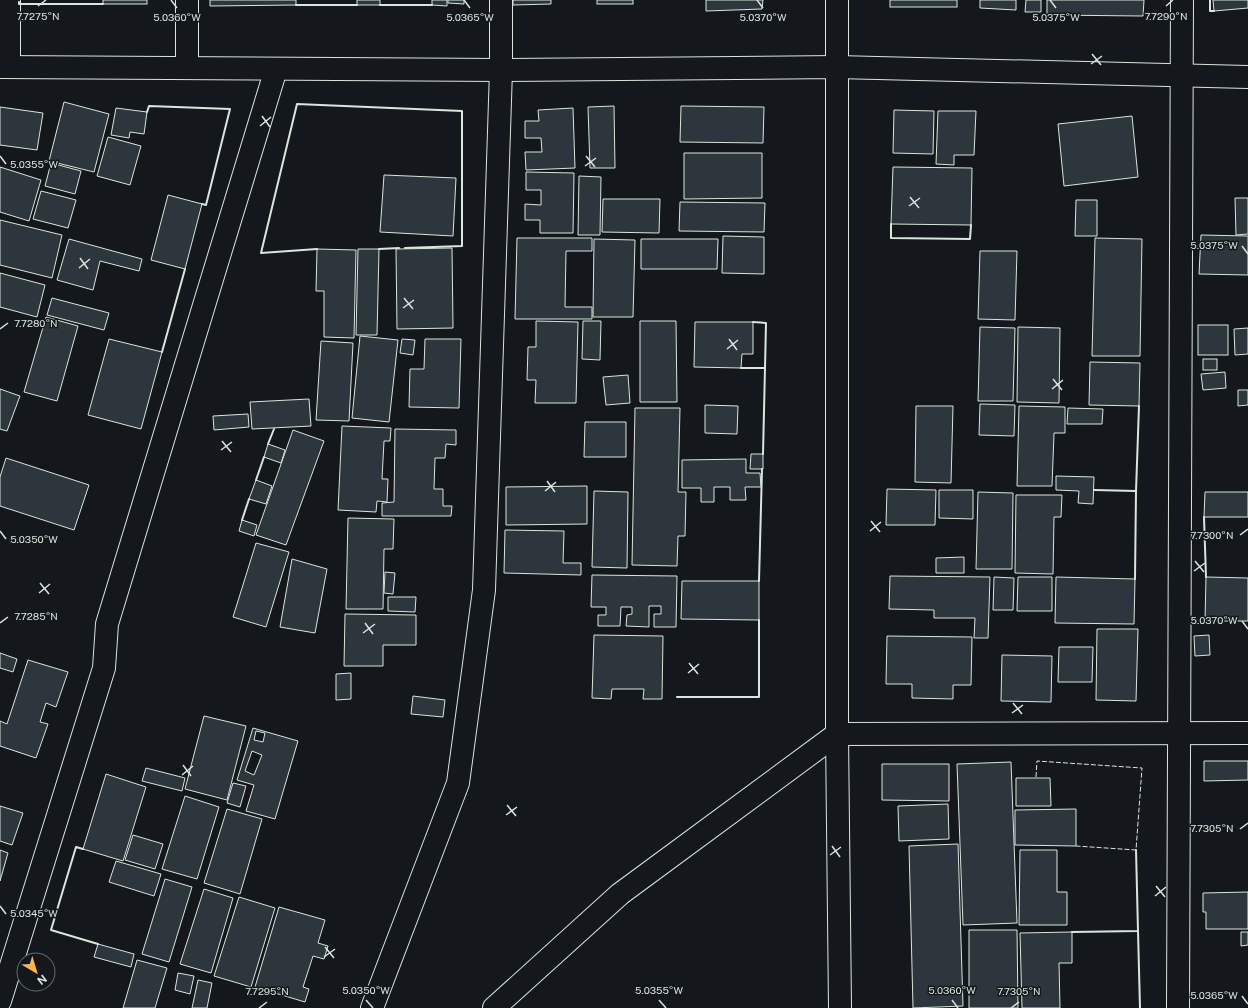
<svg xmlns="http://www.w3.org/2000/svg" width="1248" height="1008" font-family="'Public Sans',sans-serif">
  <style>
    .building { fill: #2c363c; stroke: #d8e6dc; fill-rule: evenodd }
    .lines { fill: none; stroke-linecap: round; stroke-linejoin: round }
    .street-casing { stroke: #d8e6dc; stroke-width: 24 }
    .street { stroke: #14181c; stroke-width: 22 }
    .fence { stroke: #d8e6dc; stroke-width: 1; stroke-dasharray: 5 2; stroke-linecap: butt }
    .wall { stroke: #d8e6dc; stroke-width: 2 }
    .ticks { fill: none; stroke: #d8e6dc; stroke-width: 1.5 }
    .ticks-label { font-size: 10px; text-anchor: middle; fill: #d8e6dc; stroke: #14181c; stroke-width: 3; stroke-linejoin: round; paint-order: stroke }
  </style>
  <rect width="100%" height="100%" fill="#14181c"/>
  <g class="building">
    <rect x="103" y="0" width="44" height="4"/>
    <path d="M210,0H296V5L210,6Z"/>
    <rect x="357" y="0" width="23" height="5"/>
    <path d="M432,0H447V6L432,5Z"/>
    <path d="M448,0H464V4L448,3Z"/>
    <path d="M513,0H551V4L513,5Z"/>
    <rect x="597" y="0" width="36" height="4"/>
    <path d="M706,0H763L762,9L706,11Z"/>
    <rect x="890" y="0" width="67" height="7"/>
    <path d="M980,0H1016V10L980,8Z"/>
    <path d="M1026,0H1041V12H1025Z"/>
    <path d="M1047,0H1144L1143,16L1047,15Z"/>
    <path d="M1213,0H1248V8L1214,11Z"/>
    <path d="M64,102L109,114L94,172L49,161Z"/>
    <path d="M614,106L615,168H590L588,107Z"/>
    <path d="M681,106L764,107L763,143L680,142Z"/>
    <path d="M0,107L43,113L37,150L0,145Z"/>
    <path d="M116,108L147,112L144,134L130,132L129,138L111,135Z"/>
    <path d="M573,108L575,168L526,170L525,152H542L541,138H525V121H539L538,110Z"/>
    <path d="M894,110L934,111L933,154L893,153Z"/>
    <path d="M938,111H976L974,155H954V165L936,164Z"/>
    <path d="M1132,116L1138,177L1064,186L1058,124Z"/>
    <path d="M108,137L141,146L130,185L97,176Z"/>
    <path d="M684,153H762V198L684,199Z"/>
    <path d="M51,163L81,171L75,194L45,186Z"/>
    <path d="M0,167L41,180L29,221L0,212Z"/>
    <path d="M893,167L972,168L971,225L891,224Z"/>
    <path d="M526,172L574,173L573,233H540V220H525V204L541,205V190H526Z"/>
    <path d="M384,175L456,178L453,236L380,232Z"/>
    <path d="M579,176L601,177L600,235H578Z"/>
    <path d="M41,191L76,200L68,228L33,219Z"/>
    <path d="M168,195L202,204L185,269L151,260Z"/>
    <path d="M1235,198H1248V234L1236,235Z"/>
    <path d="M603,199H660L659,233L602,232Z"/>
    <path d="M1076,200H1097V236H1075Z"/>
    <path d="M680,202L765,203L764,232L679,231Z"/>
    <path d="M0,220L62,235L52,278L0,265Z"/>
    <path d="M1201,235L1248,236V275L1199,274Z"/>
    <path d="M723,236L764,237V274L722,273Z"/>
    <path d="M517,238H592V251H566L565,307H592V319H515Z"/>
    <path d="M1095,238L1142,239L1140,356H1092Z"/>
    <path d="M69,239L142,259L139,271L100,261L93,290L57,280Z"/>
    <path d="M594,239L635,240L633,317H593Z"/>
    <path d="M641,239H718L717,269H641Z"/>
    <path d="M452,248L453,328L397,329L396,249Z"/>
    <path d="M317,249L356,250L354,338L324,337V291H316Z"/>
    <path d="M358,249H379L377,335H356Z"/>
    <path d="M980,251H1017L1015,320L978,319Z"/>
    <path d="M0,273L45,285L37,317L0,307Z"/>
    <path d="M52,298L109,313L104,330L47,315Z"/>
    <path d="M46,317L78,326L57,401L24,392Z"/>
    <path d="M536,321L578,322L576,403H535L536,380H527L528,347H536Z"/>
    <path d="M583,321H601L600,360L582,359Z"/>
    <path d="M640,321H676L677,402H640Z"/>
    <path d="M695,322H753V354H742L741,368L694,367Z"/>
    <rect x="1198" y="325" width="30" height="30"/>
    <path d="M980,327L1015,328L1013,401H978Z"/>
    <path d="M1018,327L1060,328L1059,403L1017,402Z"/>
    <path d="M1248,328V354L1235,355L1234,329Z"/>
    <path d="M360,336L398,340L389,422L352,418Z"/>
    <path d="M109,339L162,352L141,429L88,415Z"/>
    <path d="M402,339L415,340L413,355L400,353Z"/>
    <path d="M425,339H461L459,408L409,407L410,369H424Z"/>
    <path d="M321,341L353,343L349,421L316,420Z"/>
    <rect x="1203" y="359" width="14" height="11"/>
    <path d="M1090,362L1140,363L1139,406L1089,405Z"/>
    <path d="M1225,372L1226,388L1203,390L1201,374Z"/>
    <path d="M628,375L630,403L606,405L603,377Z"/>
    <path d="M0,389L20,396L7,431L0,429Z"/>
    <path d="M1238,390H1248V405L1238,406Z"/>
    <path d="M309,399L311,426L252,429L250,402Z"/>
    <path d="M980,404L1015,405L1014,436L979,435Z"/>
    <path d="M705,405L738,406L737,434L705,433Z"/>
    <path d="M916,406H953L951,483L915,482Z"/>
    <path d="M1019,406L1065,407V433H1054L1052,486H1017Z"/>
    <path d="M635,408H680L678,492H686L685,536H678L677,566L632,565Z"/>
    <path d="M1068,408L1103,409L1102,424H1067Z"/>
    <path d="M248,414L249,427L214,430L213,416Z"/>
    <path d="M585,422H626V457H584Z"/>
    <path d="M342,426L391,428L390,441H384L382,479H388L387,502L377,501L376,512L338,510Z"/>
    <path d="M395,429L456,430V445L446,444L445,458H435L434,489H443V506H452L451,516H382V503L394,502Z"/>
    <path d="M293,430L324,441L286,545L256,535Z"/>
    <path d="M268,444L285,450L281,463L264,457Z"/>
    <path d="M751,454H763V469H750Z"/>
    <path d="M6,458L89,485L74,530L0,506V477Z"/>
    <path d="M746,459V473H760L761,487H745L746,500H730V487H714V502H701V488H682V460Z"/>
    <path d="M1056,476L1094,477L1093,504L1078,503L1079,491L1056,490Z"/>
    <path d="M256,480L272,486L266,504L249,499Z"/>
    <path d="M587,486V524L506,525V487Z"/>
    <path d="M887,489L936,490L935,525H886Z"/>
    <path d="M939,490H973V519L939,518Z"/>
    <path d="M594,491L628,492L627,568L592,567Z"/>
    <path d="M978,492L1013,493L1012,569H976Z"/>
    <path d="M1205,492H1248V517H1204Z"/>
    <path d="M1016,495H1062L1061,517H1054L1053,574L1015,573Z"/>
    <path d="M348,518L394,519L393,549H384L383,609H346Z"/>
    <path d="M242,520L257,525L254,536L239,531Z"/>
    <path d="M505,530L564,531L563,563H581V575L504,573Z"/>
    <path d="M256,543L289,552L266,627L233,617Z"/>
    <path d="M964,557V573H936V558Z"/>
    <path d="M292,559L327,569L315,633L280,627Z"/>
    <path d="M385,572L395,573L393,594L384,593Z"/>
    <path d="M592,575L677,576L676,627H654V614H661V606H649V627L626,626L627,615L632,614V607H621L620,626H598V615H606V607H591Z"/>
    <path d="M890,576L990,577L988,638H974L975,618H934V610L889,609Z"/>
    <path d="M994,577L1014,578L1013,610H993Z"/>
    <path d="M1018,577H1052V611H1017Z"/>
    <path d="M1056,577L1135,579L1134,624L1055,623Z"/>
    <path d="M1206,577L1248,578V621H1205Z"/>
    <path d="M682,581H759V620L681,619Z"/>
    <path d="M388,597H416L415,612L388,611Z"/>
    <path d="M345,614L416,615V645H383V666H344Z"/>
    <path d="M1097,629H1138L1136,701L1096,700Z"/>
    <path d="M594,635L663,636L662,699H643L644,689H612L611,699L592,698Z"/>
    <path d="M1209,635L1210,655L1195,656L1194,636Z"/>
    <path d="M887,636L972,637L971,685H953V699L912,698V684H886Z"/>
    <path d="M1059,647H1093L1092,682H1058Z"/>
    <path d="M0,653L17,659L13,672L0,668Z"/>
    <path d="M1002,655L1052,656L1051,702L1001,701Z"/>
    <path d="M28,660L68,672L56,707L46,703L40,722L48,724L36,758L0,746V721L7,724Z"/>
    <path d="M351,673V699L336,700V674Z"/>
    <path d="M413,696L445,700L443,717L411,714Z"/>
    <path d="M204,716L246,726L227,800L185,789Z"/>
    <path d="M253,728L298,741L275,819L246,811L254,785L237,780ZM256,731L265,733L263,742L254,740ZM252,751L262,755L254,775L245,771Z"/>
    <path d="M1204,761H1248V780L1204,781Z"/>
    <path d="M1011,762L1017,923L963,925L957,764Z"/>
    <path d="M882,764H949V801L882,800Z"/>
    <path d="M146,768L185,778L182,791L142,781Z"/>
    <path d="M106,774L146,787L123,861L83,849Z"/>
    <path d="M1016,778H1050L1051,806H1016Z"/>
    <path d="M233,783L246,786L240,807L227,803Z"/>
    <path d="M185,796L219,807L197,879L162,869Z"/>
    <path d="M948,804L949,839L899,841L898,806Z"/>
    <path d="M0,806L23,813L12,845L0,841Z"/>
    <path d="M227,809L262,819L240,894L204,883Z"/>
    <path d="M1076,809V846L1015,845V810Z"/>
    <path d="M133,835L163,844L155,869L125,860Z"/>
    <path d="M958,844L963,1006L913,1008L909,846Z"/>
    <path d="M0,850L8,853L0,881Z"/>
    <path d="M1020,850H1057V892H1067V925H1019Z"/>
    <path d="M116,861L161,874L154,896L109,882Z"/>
    <path d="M165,879L192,887L169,962L142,954Z"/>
    <path d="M204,889L233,898L211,973L180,964Z"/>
    <path d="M1248,892V929H1206V912H1203V893Z"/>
    <path d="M239,897L275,908L251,987L214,976Z"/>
    <path d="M279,907L325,920L318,943L328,946L324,959L313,956L303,987L309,989L305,1002L255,987Z"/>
    <path d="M969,930H1017L1018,1008H969Z"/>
    <path d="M1072,932V963H1059L1060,1008H1022L1020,933Z"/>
    <path d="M1241,932H1248V945L1241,946Z"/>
    <path d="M98,944L134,954L131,967L94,957Z"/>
    <path d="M137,960L167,968L155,1008H123Z"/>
    <path d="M178,973L194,976L190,994L175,990Z"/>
    <path d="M198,980L212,983L207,1008H192Z"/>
  </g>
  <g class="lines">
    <g class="street-casing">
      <g id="street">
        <path d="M9,0V67"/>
        <path d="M837,0V734L840,1008"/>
        <path d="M0,67L501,70L837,67L1248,77"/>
        <path d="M187,68V0"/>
        <path d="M0,1001L104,668L107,624L276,69"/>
        <path d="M372,1008L458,783L484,590L501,70V0"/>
        <path d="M494,1008L620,894L837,734L1248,733"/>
        <path d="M1178,1008L1182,0"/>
      </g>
    </g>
    <use href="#street" class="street"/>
    <path class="fence" d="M1036,777L1037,761L1142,768L1136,850L1076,846"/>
    <g class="wall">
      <path d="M1210,0V11H1214"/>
      <path d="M19,2V4H103"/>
      <path d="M296,5H357"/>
      <path d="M380,5H432"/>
      <path d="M147,112L149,106L230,109L206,205L202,204"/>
      <path d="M891,224V238L970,239L971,225"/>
      <path d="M317,249L261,253L297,104L462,111V246L405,248"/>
      <path d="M379,249L399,248"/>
      <path d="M162,352L185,269"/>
      <path d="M741,368H765L766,323L753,322"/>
      <path d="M268,444L274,429"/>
      <path d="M763,454L765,368"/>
      <path d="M256,480L264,457"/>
      <path d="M1094,490L1136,491L1139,406"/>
      <path d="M1204,517L1206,577"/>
      <path d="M242,520L249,499"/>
      <path d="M1135,579L1136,491"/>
      <path d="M759,581L762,469"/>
      <path d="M677,697H759V620"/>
      <path d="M83,849L76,847L51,930L98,944"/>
      <path d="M1138,931L1140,1008"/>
      <path d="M1072,932L1138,931L1136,850"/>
    </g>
  </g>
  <path class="ticks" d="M171,0L177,8M464,0L470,8M757,0L763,8M1050,0L1056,8M38,6L46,0M1166,6L1173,0M1092,54L1101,65M1091,64L1102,56M262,116L270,127M260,126L271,117M0,156L6,164M586,156L595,167M585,166L596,158M910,197L919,208M909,206L920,198M1242,246L1248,254M80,258L88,269M79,268L90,259M404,298L413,309M403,308L414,300M0,329L8,323M729,339L737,350M727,349L738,340M1053,379L1062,390M1052,389L1063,380M222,441L231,452M221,450L232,442M547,481L555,492M545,491L556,482M871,521L880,532M0,531L6,539M870,531L881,522M1240,535L1248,529M1195,561L1204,572M1194,571L1205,563M40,583L49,594M39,593L50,584M1242,621L1248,629M0,623L8,617M365,623L373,634M363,633L375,624M689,663L698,674M688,673L699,664M1013,703L1022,714M1012,713L1023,705M183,765L191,776M182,775L193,766M507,805L516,816M506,815L517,807M1240,829L1248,823M832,846L840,857M830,855L841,847M1156,886L1165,897M1155,896L1166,887M0,906L6,914M325,947L334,958M324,957L335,949M1242,996L1248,1004M366,1000L373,1008M659,1000L666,1008M952,1000L958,1008M259,1008L267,1002M1011,1008L1019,1002"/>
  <g class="ticks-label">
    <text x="38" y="20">7.7275°N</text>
    <text x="1166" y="20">7.7290°N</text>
    <text x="177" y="21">5.0360°W</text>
    <text x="470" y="21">5.0365°W</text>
    <text x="763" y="21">5.0370°W</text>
    <text x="1056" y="21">5.0375°W</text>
    <text x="34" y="168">5.0355°W</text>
    <text x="1214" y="249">5.0375°W</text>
    <text x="36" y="327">7.7280°N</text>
    <text x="1212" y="539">7.7300°N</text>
    <text x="34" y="543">5.0350°W</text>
    <text x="36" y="620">7.7285°N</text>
    <text x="1214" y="624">5.0370°W</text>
    <text x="1212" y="832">7.7305°N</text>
    <text x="34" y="917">5.0345°W</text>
    <text x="366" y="994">5.0350°W</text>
    <text x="659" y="994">5.0355°W</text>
    <text x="952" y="994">5.0360°W</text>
    <text x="267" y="995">7.7295°N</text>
    <text x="1019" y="995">7.7305°N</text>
    <text x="1214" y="999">5.0365°W</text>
  </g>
  <g transform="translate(36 972) rotate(142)"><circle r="19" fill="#14181c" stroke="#626a69"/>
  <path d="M0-3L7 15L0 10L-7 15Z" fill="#ffb74d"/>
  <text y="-6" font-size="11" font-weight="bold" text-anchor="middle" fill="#d8e6dc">N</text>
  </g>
</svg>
